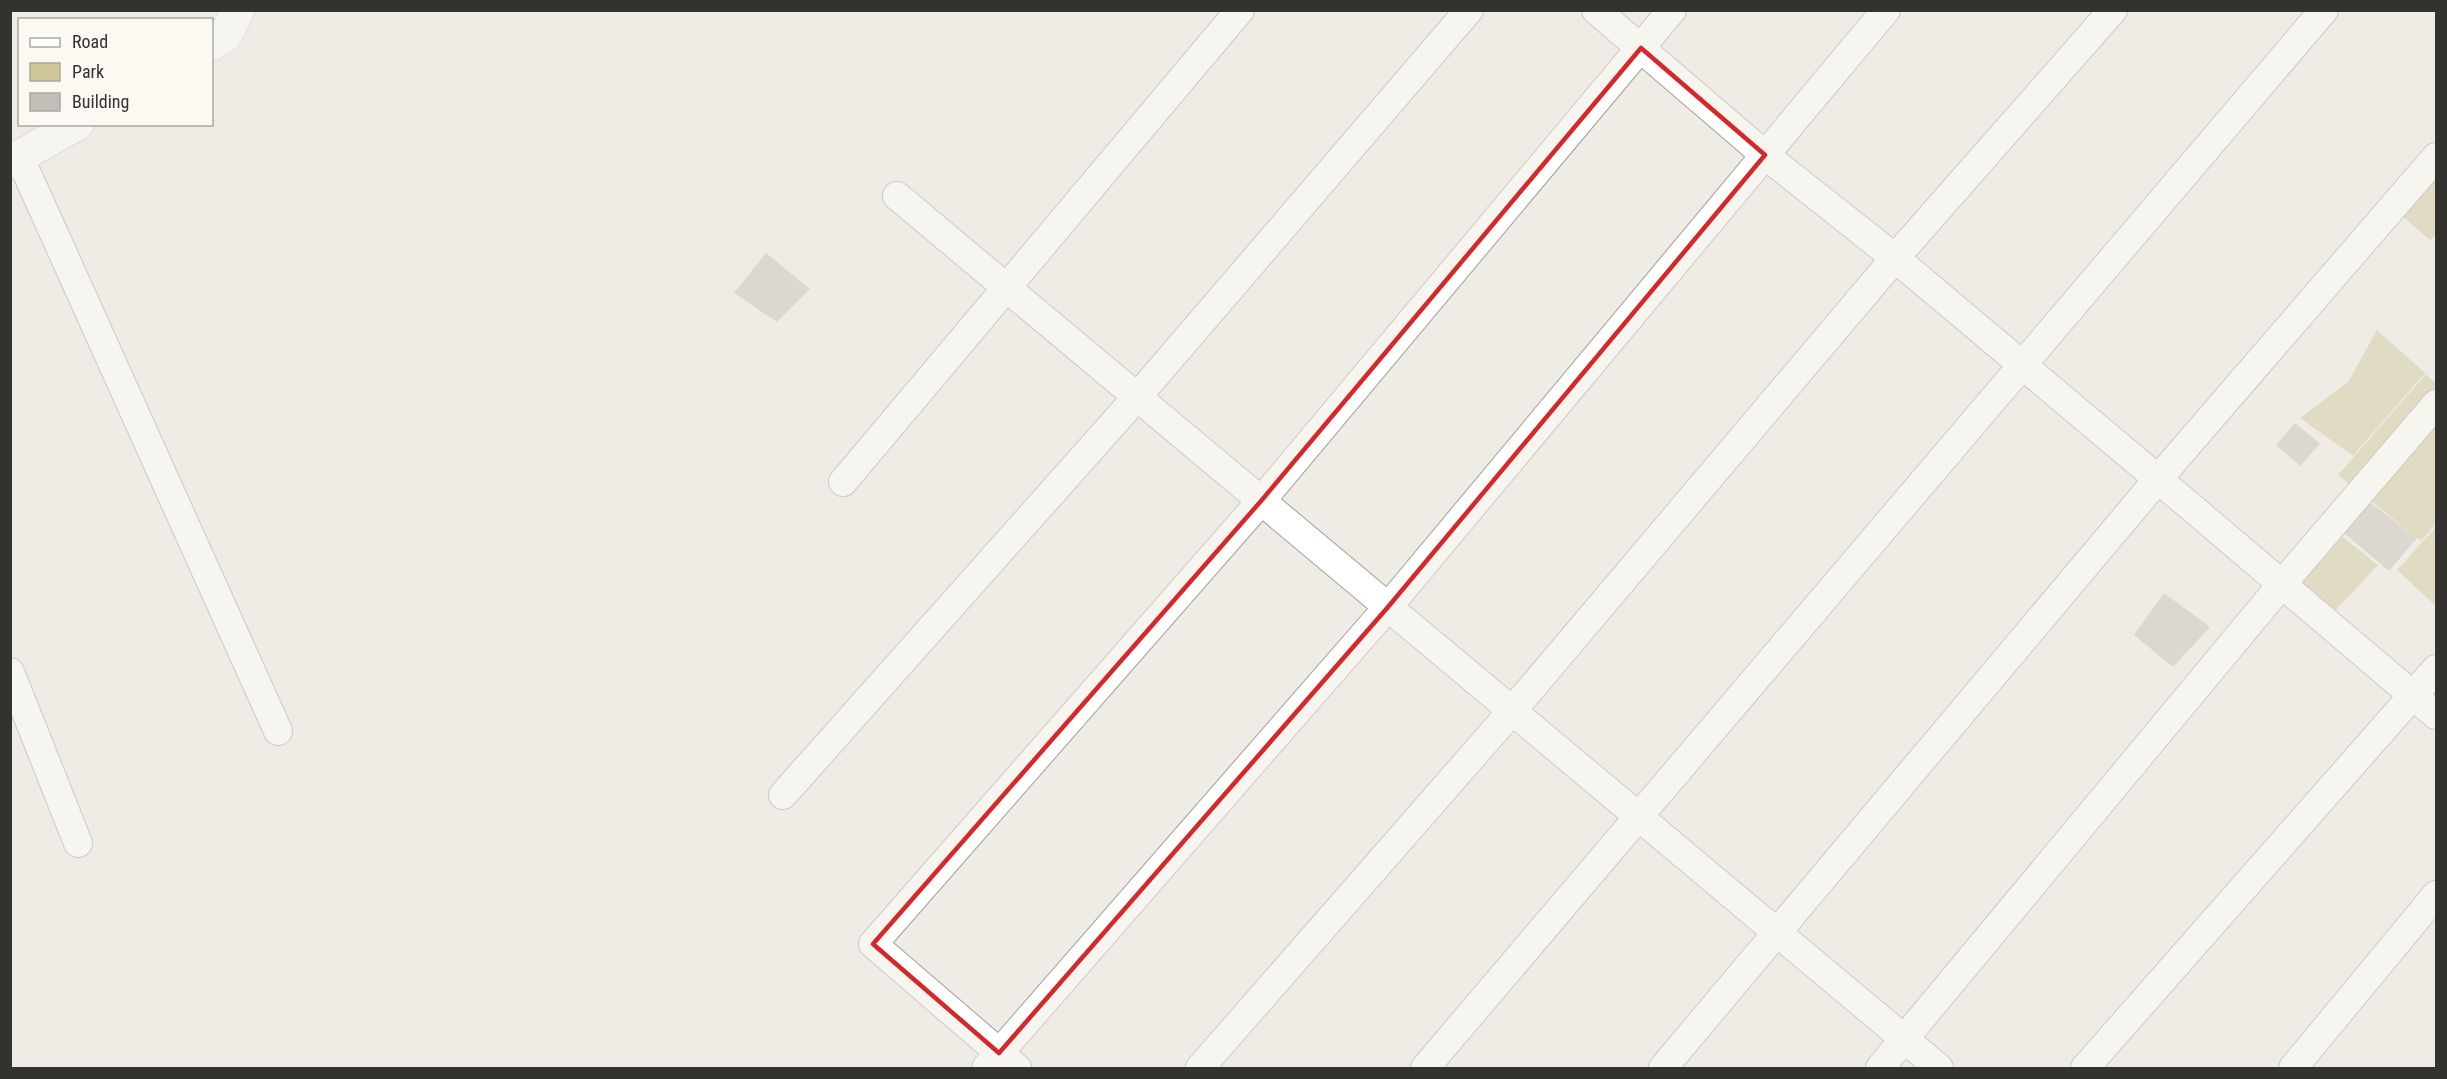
<svg xmlns="http://www.w3.org/2000/svg" width="2447" height="1079" font-family="'Roboto Condensed',sans-serif">
  <style>
    .green { fill: #cfc69a }
    .building { fill: #c0beb7 }
    .lines { fill: none; stroke-linecap: round; stroke-linejoin: round }
    .minor-casing { stroke: #a19f98; stroke-width: 30 }
    .tertiary-casing { stroke: #a19f98; stroke-width: 34 }
    .minor { stroke: #fff; stroke-width: 28 }
    .tertiary { stroke: #fff; stroke-width: 33 }
    .marked { fill: none; stroke: #d62828; stroke-width: 4.5; stroke-linejoin: round }
  </style>
  <rect width="100%" height="100%" fill="#eeece4"/>
  <g class="green">
    <path d="M2436,176V235L2430,240L2401,215Z"/>
    <path d="M2377,330L2425,373L2353,456L2300,418L2348,382Z"/>
    <path d="M2426,374L2436,384V524L2421,541L2338,475Z"/>
    <path d="M2436,527V606L2397,570Z"/>
    <path d="M2334,530L2378,565L2335,611L2292,577Z"/>
  </g>
  <g class="building">
    <path d="M766,253L810,289L777,322L734,293Z"/>
    <path d="M2295,423L2320,444L2300,466L2276,445Z"/>
    <path d="M2364,498L2417,538L2389,571L2338,528Z"/>
    <path d="M2164,593L2210,627L2173,667L2134,635Z"/>
  </g>
  <g class="lines">
    <g class="minor-casing">
      <g id="minor">
        <path d="M1596,10L1765,155L1895,258L2158,479L2436,715"/>
        <path d="M20,158L278,731"/>
        <path d="M897,196L1939,1068"/>
        <path d="M843,482L1240,10"/>
        <path d="M10,672L78,843"/>
        <path d="M783,795L1137,397L1469,10"/>
        <path d="M986,1068L1388,607L1886,10"/>
        <path d="M1017,1068L873,944L1261,501L1672,10"/>
        <path d="M1200,1068L1512,711L1895,258L2113,10"/>
        <path d="M1425,1068L2324,10"/>
        <path d="M1663,1068L2158,479L2436,157"/>
        <path d="M1880,1068L2282,584L2436,404"/>
        <path d="M2085,1068L2436,669"/>
        <path d="M2293,1068L2436,895"/>
      </g>
    </g>
    <g class="tertiary-casing">
      <g id="tertiary">
        <path d="M212,44L226,35L238,10"/>
        <path d="M10,162L77,124"/>
      </g>
    </g>
    <use href="#minor" class="minor"/>
    <use href="#tertiary" class="tertiary"/>
  </g>
  <path d="M0 0H2447V1079H0ZM1641,48L1765,155L1388,607L999,1053L873,944L1261,501Z" fill="#eeece4" fill-opacity=".55" fill-rule="evenodd"/>
  <path class="marked" d="M1641,48L1765,155L1388,607L999,1053L873,944L1261,501Z"/>
  <rect width="2447" height="1079" fill="none" stroke="#32322f" stroke-width="24"/>
  <rect x="18" y="18" width="195" height="108" fill="#fbf9f1" stroke="#aba9a3" stroke-width="1.5"/>
  <rect x="30" y="38" width="30" height="9" fill="#ffffff" stroke="#aba9a3" stroke-width="1.5"/>
  <text x="72" y="48" font-size="18" fill="#32322f">Road</text>
  <rect x="30" y="63" width="30" height="18" fill="#cfc69a" stroke="#aba9a3" stroke-width="1.5"/>
  <text x="72" y="78" font-size="18" fill="#32322f">Park</text>
  <rect x="30" y="93" width="30" height="18" fill="#c0beb7" stroke="#aba9a3" stroke-width="1.5"/>
  <text x="72" y="108" font-size="18" fill="#32322f">Building</text>
</svg>
